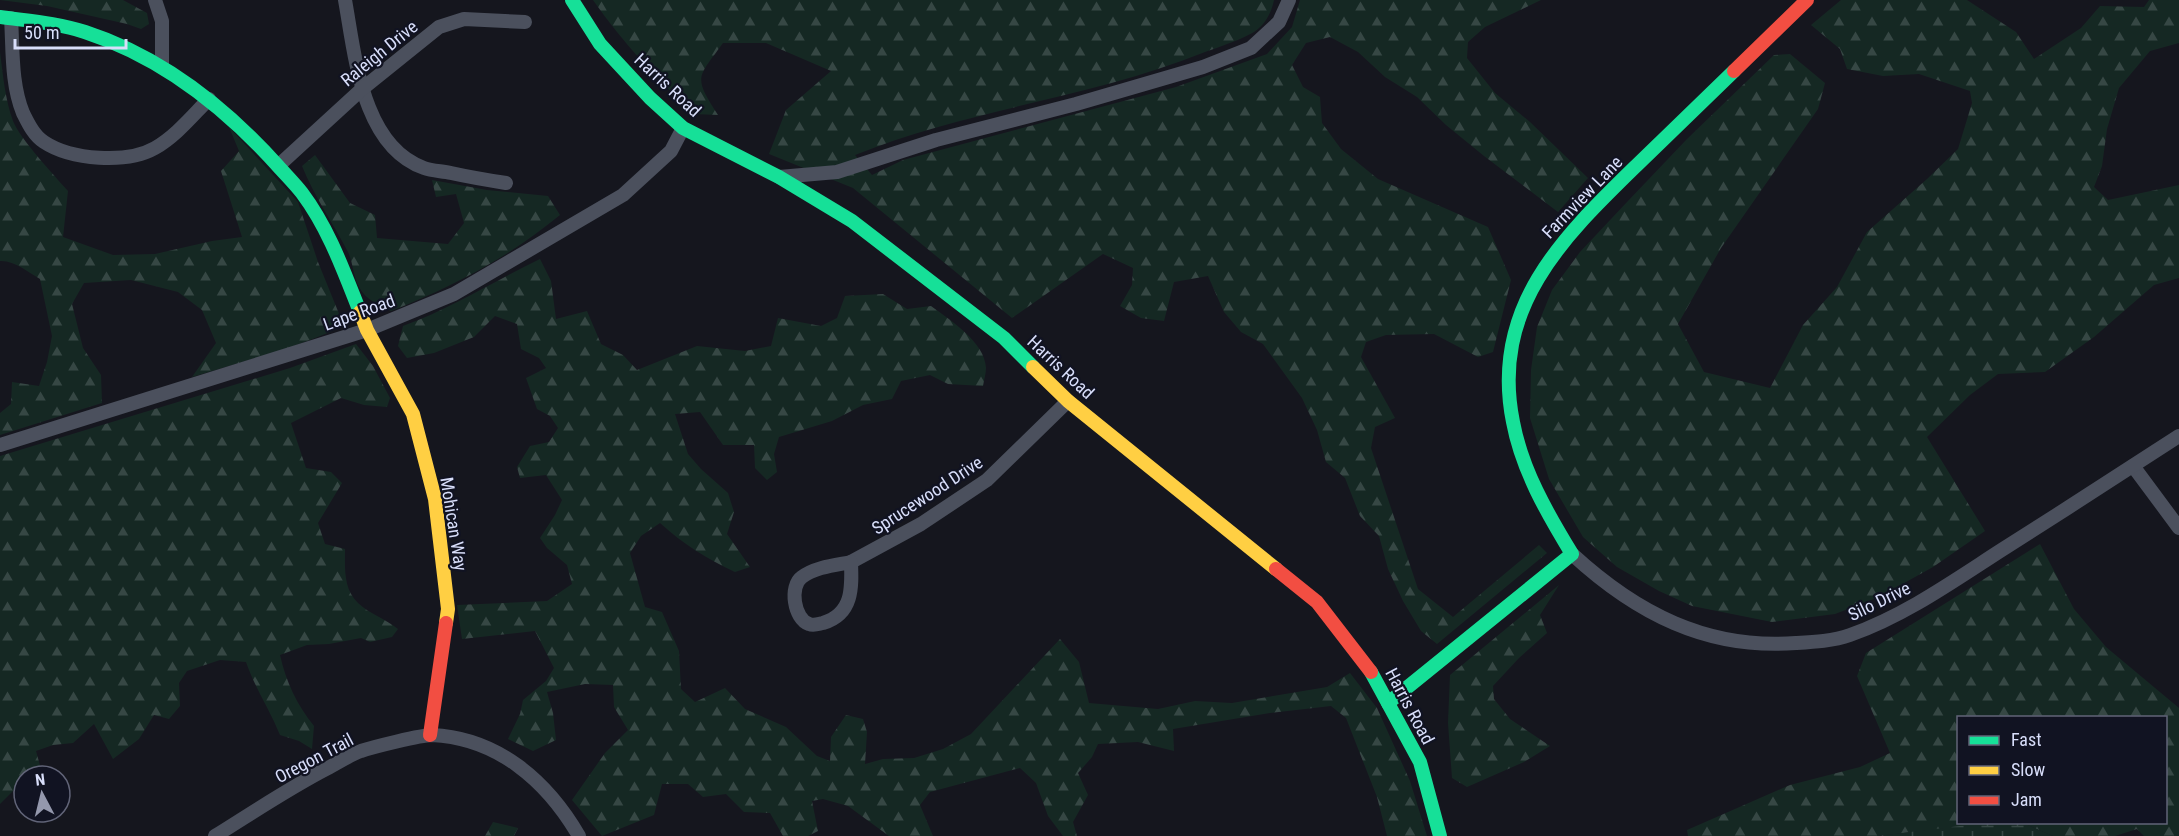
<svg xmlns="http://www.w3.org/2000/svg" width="2179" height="836" font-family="'Roboto Condensed',sans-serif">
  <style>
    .forest { fill: url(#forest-firs) }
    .wetland { fill: url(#wetland-marsh) }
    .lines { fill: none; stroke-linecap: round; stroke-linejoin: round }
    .street { stroke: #4b505d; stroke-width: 14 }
    .fast { stroke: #16e098; stroke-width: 14 }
    .slow { stroke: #ffcf43; stroke-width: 14 }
    .jam { stroke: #f24e42; stroke-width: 14 }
    .labels { text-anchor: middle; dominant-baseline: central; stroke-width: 4.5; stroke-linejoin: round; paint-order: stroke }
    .street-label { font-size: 18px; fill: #d8defa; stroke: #111322 }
  </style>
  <defs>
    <pattern id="forest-firs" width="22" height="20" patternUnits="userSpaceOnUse" patternTransform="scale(1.5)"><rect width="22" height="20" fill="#152823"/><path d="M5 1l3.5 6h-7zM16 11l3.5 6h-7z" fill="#364744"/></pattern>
    <pattern id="wetland-marsh" width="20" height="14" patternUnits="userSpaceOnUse" patternTransform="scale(1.5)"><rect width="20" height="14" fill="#152823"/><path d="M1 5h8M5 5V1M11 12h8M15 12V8" fill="none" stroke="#364744"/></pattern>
  </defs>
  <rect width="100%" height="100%" fill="#15161e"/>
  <g class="forest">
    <path d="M0,0H123L147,13L149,24L141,29L127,24L47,6Z"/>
    <path d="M593,0H1274C1272,10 1267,21 1259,28C1250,37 1219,47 1205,52C1092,98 968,109 855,155L872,175L903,160L1176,87L1267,54L1292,27L1300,0H1541L1485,27L1468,42L1467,58L1495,93L1530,122L1588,178L1558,212L1484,156L1446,125L1417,97L1385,77L1358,52L1330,37L1306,43L1292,65L1303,87L1320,97L1322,123L1341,149L1378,179L1488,227L1511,280L1493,352L1478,357L1434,334L1386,335L1366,342L1361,357L1395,418L1375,427L1371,448L1418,589L1453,617L1539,545L1547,553L1437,644L1421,631L1403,601L1388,569L1379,536L1360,516L1345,478L1326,462L1317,430L1302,398L1263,344L1241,332L1224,312L1208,276L1174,282L1164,321L1141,318L1120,306L1132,285L1133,268L1103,254L1012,318L853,188L769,154L786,110L831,71L766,43H723C697,79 693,76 718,115L694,114C657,79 622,42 593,0Z"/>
    <path d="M1841,0H1967L2016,32L2034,59L2081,28L2100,6L2144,7L2149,0H2179V43L2150,51L2119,88L2107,129L2102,166L2094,187L2108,200L2179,185V278L2154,285L2094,337L2045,372L1998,374L1970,395L1927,437L1985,531L1933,567L1879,597L1835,614L1772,622L1692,606L1659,591L1617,567L1583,537L1549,479L1530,418L1531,370L1537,327L1552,290L1580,252L1627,202L1687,139L1774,55L1790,54L1825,83L1818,109L1721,248L1678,324L1704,372L1770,388L1803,325L1837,287L1867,232L1927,179L1958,149L1972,103L1970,91L1919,74L1883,76L1847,69L1840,49L1811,25Z"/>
    <path d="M0,52C3,75 5,99 13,121C20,139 54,175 68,191L63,237L113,255L155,254L212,241L242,237L221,171L239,151L229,127L298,202L318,262L344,326C295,348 243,362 192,377L216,343L202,310L178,292L131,280L84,283L72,304L83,348L101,375L102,403L0,435V413L11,404L12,382L39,386L47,362L52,336L40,279C28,272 14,260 0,261Z"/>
    <path d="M315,155L350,203L375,215L377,238L448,244L464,223L456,194L436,197L432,180L487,190L548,196L560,215C509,257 453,287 391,311C379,305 366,300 359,287C353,276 353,262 348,252C333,223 314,196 302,166Z"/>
    <path d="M540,259L551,281L556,319L587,311L601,344L623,355L637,370L697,346L745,351L771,346L778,318L821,326L837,318L845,296L883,294L907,309L931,306C950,320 985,342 986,368C986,373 984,380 983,386L948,384L930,375L901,381L892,399L863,405L832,421L779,437L774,454L777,472L767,480L755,468L754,445H723L700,412L675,414L688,454L701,469L728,493L734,512L727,534L750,567L735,572C707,559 683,544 660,523L641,536L630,553L645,607L662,612L679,651L681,689L695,702L725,688L745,709L786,727L817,756L830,761L831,737L846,715L863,719L867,732L865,764L883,759L914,758L943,749L971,734L1060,639L1079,662L1089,703L1158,709L1195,701L1232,703L1327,687L1350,673L1377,708L1410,781L1427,836H1387L1377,797L1346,718L1331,706L1270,713L1173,729L1174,751L1138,742L1098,744L1092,757L1078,773L1088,795L1073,822L1077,836H1063L1048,816L1036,783L1020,768L930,792L920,805L933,836H889L848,806L823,799L812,801L818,831L808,836H783L770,813L744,812L726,794L703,797L688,784H662L654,815L602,836L572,800L605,753L628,730L614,707L613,685L585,684L547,692L553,713L556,740L533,751L508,739L520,714L523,700L546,681L554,668L535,631L462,639L457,605L547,601L572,584L567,565L547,548L540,538L555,515L562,500L546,475L520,478L517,467L530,446L549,442L558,428L550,416L537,409L526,378L546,368L539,358L521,349L517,324L495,316L474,337L434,353L407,358L398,346L403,326C452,308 494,281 540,259Z"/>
    <path d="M356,344L373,366L390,398L387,407L364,405L341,398L291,423L306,468L331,472L342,483L318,523L325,544L345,549C345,567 343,589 358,603C368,613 386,619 398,629L392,637L370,642L361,638L329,644L307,645L280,655C286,682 297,705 314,726L312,749L299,741L280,735C270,710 255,688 246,662L220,660L187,671L179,683L180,706L169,719L154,715L139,739L113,759L94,724L73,743L53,745L36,751L43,776H24V792L17,787L0,804V456L290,368Z"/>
    <path d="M2040,544L2074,609L2106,647L2179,708V836H2144L2137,829L2115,836H2053L2023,823L2166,822V718H1958V822L1993,823L1877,836H1688L1687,830L1790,785L1860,767L1890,753L1857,676L1866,653Z"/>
    <path d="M1559,585L1540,615L1547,633L1519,658L1493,686L1494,699L1510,719L1550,746L1524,762L1467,787L1452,778L1448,723L1450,675Z"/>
    <path d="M493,822L518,828L514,836H485Z"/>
  </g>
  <path class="wetland" d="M1993,822L2023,823L2053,836H1877Z"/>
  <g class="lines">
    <g class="street">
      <path d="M155,0L162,21V66"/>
      <path d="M345,0C355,55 362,146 424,168C432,171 442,171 451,173C469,177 487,180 506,183"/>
      <path d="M11,18C13,49 11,84 23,113C28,123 34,136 44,142C71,160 127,164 155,148C176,136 192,116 209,99"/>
      <path d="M278,166L362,89L439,27L464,19L525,22"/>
      <path d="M779,177L837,172L936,140L1076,104L1203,67L1251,48L1279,22L1289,0"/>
      <path d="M0,445L367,330L454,294L623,195L671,151L683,128"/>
      <path d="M2133,466L2179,528"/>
      <path d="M1572,554C1636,613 1707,650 1796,643C1814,642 1833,641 1850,635C1904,616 1952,582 2000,551C2060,513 2119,475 2179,436"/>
      <path d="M851,562L921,524L987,480L1068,401"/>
      <path d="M851,562C852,588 853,614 823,623C818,624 814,626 809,624C794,619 789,586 802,577C815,567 836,565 851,562Z"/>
      <path d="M215,836C252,813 289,788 328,768C339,762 350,755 361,751C373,747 421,735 432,735C498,738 547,781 579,836"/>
    </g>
    <g class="fast">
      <path d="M572,0L600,44L650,98L683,128L779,177L852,221L1004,338L1033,367"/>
      <path d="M0,17C29,21 58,23 85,32C162,57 225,107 278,166C286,175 295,184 302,193C329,229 344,272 360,312"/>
      <path d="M1371,672L1420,762L1440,836"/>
      <path d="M1388,703L1572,554C1547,513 1522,470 1513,422C1490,308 1562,238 1636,166C1669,134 1701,103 1734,71"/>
    </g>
    <g class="slow">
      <path d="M360,312L367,330L413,414L435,499L448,609L446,623"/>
      <path d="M1033,367L1068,401L1276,569"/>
    </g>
    <g class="jam">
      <path d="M1734,71L1807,0"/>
      <path d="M1276,569L1317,602L1371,672"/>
      <path d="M430,735L446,623"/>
    </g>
  </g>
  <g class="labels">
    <g class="street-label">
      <text transform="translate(379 53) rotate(-39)">Raleigh Drive</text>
      <text transform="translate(668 85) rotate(43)">Harris Road</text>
      <text transform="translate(1582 197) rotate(-46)">Farmview Lane</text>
      <text transform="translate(359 312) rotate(-20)">Lape Road</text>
      <text transform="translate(1061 367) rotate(43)">Harris Road</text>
      <text transform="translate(927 495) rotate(-33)">Sprucewood Drive</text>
      <text transform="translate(454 524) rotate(81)">Mohican Way</text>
      <text transform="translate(1879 601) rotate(-26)">Silo Drive</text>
      <text transform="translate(1410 706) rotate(62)">Harris Road</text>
      <text transform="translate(314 758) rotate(-28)">Oregon Trail</text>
    </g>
  </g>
  <rect x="1957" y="716" width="210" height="108" fill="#111322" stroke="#616478" stroke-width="1.5"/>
  <rect x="1969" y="736" width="30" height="9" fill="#16e098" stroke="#616478" stroke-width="1.5"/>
  <text x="2011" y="746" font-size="18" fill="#d8defa">Fast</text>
  <rect x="1969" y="766" width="30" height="9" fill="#ffcf43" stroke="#616478" stroke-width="1.5"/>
  <text x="2011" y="776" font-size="18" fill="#d8defa">Slow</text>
  <rect x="1969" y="796" width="30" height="9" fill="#f24e42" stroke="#616478" stroke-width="1.5"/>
  <text x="2011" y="806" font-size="18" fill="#d8defa">Jam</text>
  <g transform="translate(42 794) rotate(353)"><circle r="28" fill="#111322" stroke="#616478" stroke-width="1.5"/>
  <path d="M0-4.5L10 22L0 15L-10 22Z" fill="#9498ad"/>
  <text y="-9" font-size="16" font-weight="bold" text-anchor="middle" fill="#d8defa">N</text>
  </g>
  <path d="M15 39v9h111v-9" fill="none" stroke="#d8defa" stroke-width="3"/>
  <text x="24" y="39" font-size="18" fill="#d8defa" stroke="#111322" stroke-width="4.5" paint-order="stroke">50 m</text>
</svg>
